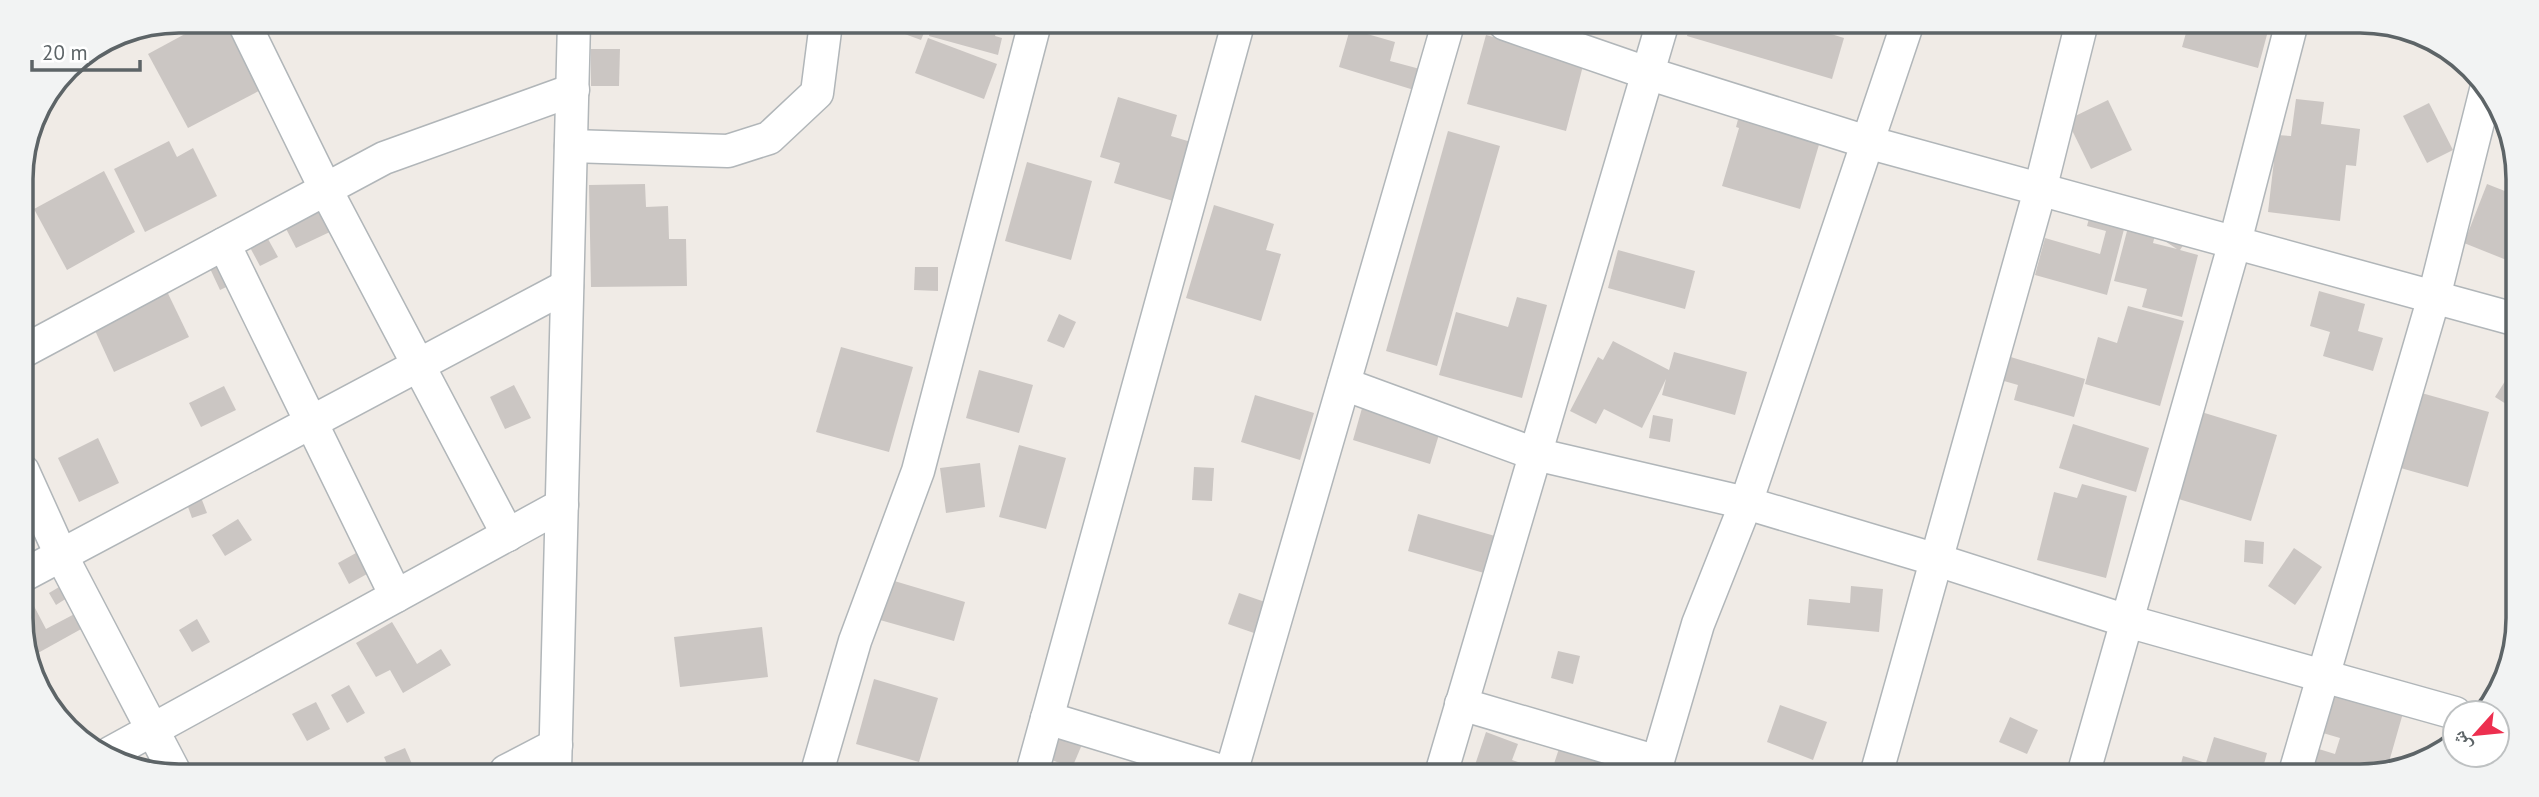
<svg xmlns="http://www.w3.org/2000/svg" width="2539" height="797" font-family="'PT Sans','Noto Naskh Arabic',sans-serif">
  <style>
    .building { fill: #cbc6c3 }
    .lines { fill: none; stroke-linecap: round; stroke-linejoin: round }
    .street-casing { stroke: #b1b6b9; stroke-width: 35 }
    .street { stroke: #fff; stroke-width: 32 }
    .rim { fill: none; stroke: #5d6467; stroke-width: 3.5 }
  </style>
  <rect width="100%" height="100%" fill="#f0ebe6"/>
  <g class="building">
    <path d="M209,21H238L272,84L188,128L148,54Z"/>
    <path d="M875,23H928L921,40Z"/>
    <path d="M933,23H999L995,36L1002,38L998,55L929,36Z"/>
    <path d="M1690,25H1802L1844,38L1832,79L1687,36Z"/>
    <path d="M1831,25H1852L1851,31Z"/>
    <path d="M2188,26H2250L2268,31L2258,68L2182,47Z"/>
    <path d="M1350,29L1395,42L1390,61L1420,69L1414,90L1339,67Z"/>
    <path d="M1486,35L1584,62L1566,131L1467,104Z"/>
    <path d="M928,38L997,64L984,99L915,73Z"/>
    <path d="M591,49H620L619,86H591Z"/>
    <path d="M1118,97L1177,115L1171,136L1191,142L1173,201L1114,183L1120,163L1100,157Z"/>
    <path d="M1744,97L1826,121L1800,209L1722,186L1739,128L1736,127Z"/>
    <path d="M2296,99L2324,102L2321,124L2360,129L2356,166L2346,165L2340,221L2268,212L2277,135L2291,136Z"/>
    <path d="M2108,100L2132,150L2091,169L2067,120Z"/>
    <path d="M2429,103L2453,150L2427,163L2403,116Z"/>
    <path d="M1448,131L1500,146L1437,366L1386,351Z"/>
    <path d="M169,141L177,157L193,148L217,196L145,232L114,169Z"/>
    <path d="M1027,162L1092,181L1071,260L1005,241Z"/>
    <path d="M104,171L135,232L67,270L34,209Z"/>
    <path d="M645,184L646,207L668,206L669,239H686L687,286L591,287L589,185Z"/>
    <path d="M2487,184L2515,195L2514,263L2464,243Z"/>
    <path d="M2095,196L2130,206L2107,295L2035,275L2045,238L2100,254L2106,231L2087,226Z"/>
    <path d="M320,200L334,230L296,248L281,219Z"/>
    <path d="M1214,205L1274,224L1266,250L1281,254L1261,321L1186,298Z"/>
    <path d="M2133,208L2160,215L2153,243L2177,249L2157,236H2189L2180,250L2198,255L2182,317L2142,307L2147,289L2114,281Z"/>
    <path d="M263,230L278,257L260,266L246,240Z"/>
    <path d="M1618,250L1695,271L1685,309L1608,288Z"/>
    <path d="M224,252L237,282L220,290L206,260Z"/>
    <path d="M915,267H938V291L914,290Z"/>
    <path d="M161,279L189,337L114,372L87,313Z"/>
    <path d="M2319,291L2365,304L2358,331L2383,338L2373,371L2323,356L2330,332L2310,326Z"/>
    <path d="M1517,297L1547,305L1522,398L1439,375L1456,312L1508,327Z"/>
    <path d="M2128,306L2184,321L2160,406L2085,384L2098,337L2117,343Z"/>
    <path d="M1059,314L1076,322L1064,348L1047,341Z"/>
    <path d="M1613,341L1669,370L1674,352L1747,372L1735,415L1662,395L1666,379L1642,428L1604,409L1596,424L1570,411L1598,357L1603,360Z"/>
    <path d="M841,347L913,367L889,452L816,432Z"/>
    <path d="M2004,355L2085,379L2074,417L2014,400L2018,385L1997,379Z"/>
    <path d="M2514,367V409L2495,397Z"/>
    <path d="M979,370L1033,385L1019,433L966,418Z"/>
    <path d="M514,385L531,418L505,429L490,397Z"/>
    <path d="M224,386L236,410L201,427L189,403Z"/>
    <path d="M2418,392L2489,412L2468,487L2397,467Z"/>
    <path d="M1366,394L1444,418L1430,464L1353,440Z"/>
    <path d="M1255,395L1314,413L1300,460L1241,442Z"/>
    <path d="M2198,411L2277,435L2251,521L2172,497Z"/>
    <path d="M1653,415L1673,419L1670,442L1649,438Z"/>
    <path d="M2073,424L2149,448L2136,492L2059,468Z"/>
    <path d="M98,438L119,483L79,502L58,458Z"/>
    <path d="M1019,445L1066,458L1046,529L999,517Z"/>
    <path d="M980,463L985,507L946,513L940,468Z"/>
    <path d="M1194,467L1214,468L1212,501L1192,500Z"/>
    <path d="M2082,484L2127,496L2106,578L2037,560L2054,492L2077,498Z"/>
    <path d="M197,487L207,513L192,518L183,493Z"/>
    <path d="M1418,514L1495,536L1484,573L1408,551Z"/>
    <path d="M238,519L252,540L225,556L212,535Z"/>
    <path d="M2245,540L2264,542L2263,564L2244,562Z"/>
    <path d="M2294,548L2322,567L2295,605L2268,586Z"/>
    <path d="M356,553L367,574L349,584L338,563Z"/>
    <path d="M71,580L78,591L56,605L49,593Z"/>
    <path d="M891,580L965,602L954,641L880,620Z"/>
    <path d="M1851,586L1883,589L1879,632L1807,625L1809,599L1850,603Z"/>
    <path d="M24,587L46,629L84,609L92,623L29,658L24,648V640L28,637L24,627Z"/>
    <path d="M1239,593L1265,602L1254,633L1228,624Z"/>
    <path d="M197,619L210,642L192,652L179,630Z"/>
    <path d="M392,622L417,664L441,649L451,665L403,693L390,670L376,677L356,643Z"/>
    <path d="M762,627L768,677L680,687L674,637Z"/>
    <path d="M1558,651L1580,656L1573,684L1551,678Z"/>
    <path d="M874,679L938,698L919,762L856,744Z"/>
    <path d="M349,685L365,713L347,723L331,695Z"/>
    <path d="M2329,685L2405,706L2387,769L2370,776H2320L2302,770L2309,746L2335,754L2340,738L2316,731Z"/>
    <path d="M316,702L330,729L307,741L292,714Z"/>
    <path d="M1780,705L1827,722L1813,760L1767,742Z"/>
    <path d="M1065,717L1089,728L1072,768L1047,758Z"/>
    <path d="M2010,717L2038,730L2027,754L1999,742Z"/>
    <path d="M1567,724L1636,747L1627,774H1472L1486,732L1518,744L1512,760L1551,773Z"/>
    <path d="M2214,737L2267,753L2261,775H2178L2183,756L2206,763Z"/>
    <path d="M405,748L412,764L398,771H390L384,757Z"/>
    <path d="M1138,754L1190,773H1131Z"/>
  </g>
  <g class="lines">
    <g class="street-casing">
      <g id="street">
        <path d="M243,21L326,190L508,535"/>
        <path d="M1505,24L1647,73L1867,142L2514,319"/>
        <path d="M571,146L728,151L769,138L817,93L826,23"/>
        <path d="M224,244L396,596"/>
        <path d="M22,352L384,158L573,90"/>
        <path d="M1344,384L1535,454L1746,503L1937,560L2127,621L2455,713"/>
        <path d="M23,471L61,555L174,771"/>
        <path d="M24,575L567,286"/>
        <path d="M1461,704L1658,762"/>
        <path d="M1047,718L1228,773"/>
        <path d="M110,753L562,505"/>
        <path d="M506,771L556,745"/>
        <path d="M555,771L574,22"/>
        <path d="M817,772L855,641L918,471L1035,23"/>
        <path d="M1032,773L1238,24"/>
        <path d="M1231,773L1448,24"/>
        <path d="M1441,774L1662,25"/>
        <path d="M1654,774L1698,624L1746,503L1907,25"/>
        <path d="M1876,775L2040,190L2081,26"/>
        <path d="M2083,775L2235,242L2291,26"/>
        <path d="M2294,776L2434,297L2486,90"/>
      </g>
    </g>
    <use href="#street" class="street"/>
  </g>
  <path d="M0 0H2539V797H0ZM179 33H2360A146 146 0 0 1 2506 179V618A146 146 0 0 1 2360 764H179A146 146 0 0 1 33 618V179A146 146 0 0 1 179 33Z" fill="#f2f3f3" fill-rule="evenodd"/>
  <path class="rim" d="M179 33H2360A146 146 0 0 1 2506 179V618A146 146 0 0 1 2360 764H179A146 146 0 0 1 33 618V179A146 146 0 0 1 179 33Z"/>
  <g transform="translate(2476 734) rotate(243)"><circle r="33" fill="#ffffff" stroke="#bec1c2" stroke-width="2"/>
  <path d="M0-5L12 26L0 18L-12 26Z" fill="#ed2f4f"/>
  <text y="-10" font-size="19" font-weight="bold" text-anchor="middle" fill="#5d6467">ش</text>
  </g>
  <path d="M32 60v10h108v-10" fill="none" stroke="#5d6467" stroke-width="3.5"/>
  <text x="42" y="60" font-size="21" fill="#5d6467" stroke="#ffffff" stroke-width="5" paint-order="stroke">20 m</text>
</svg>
